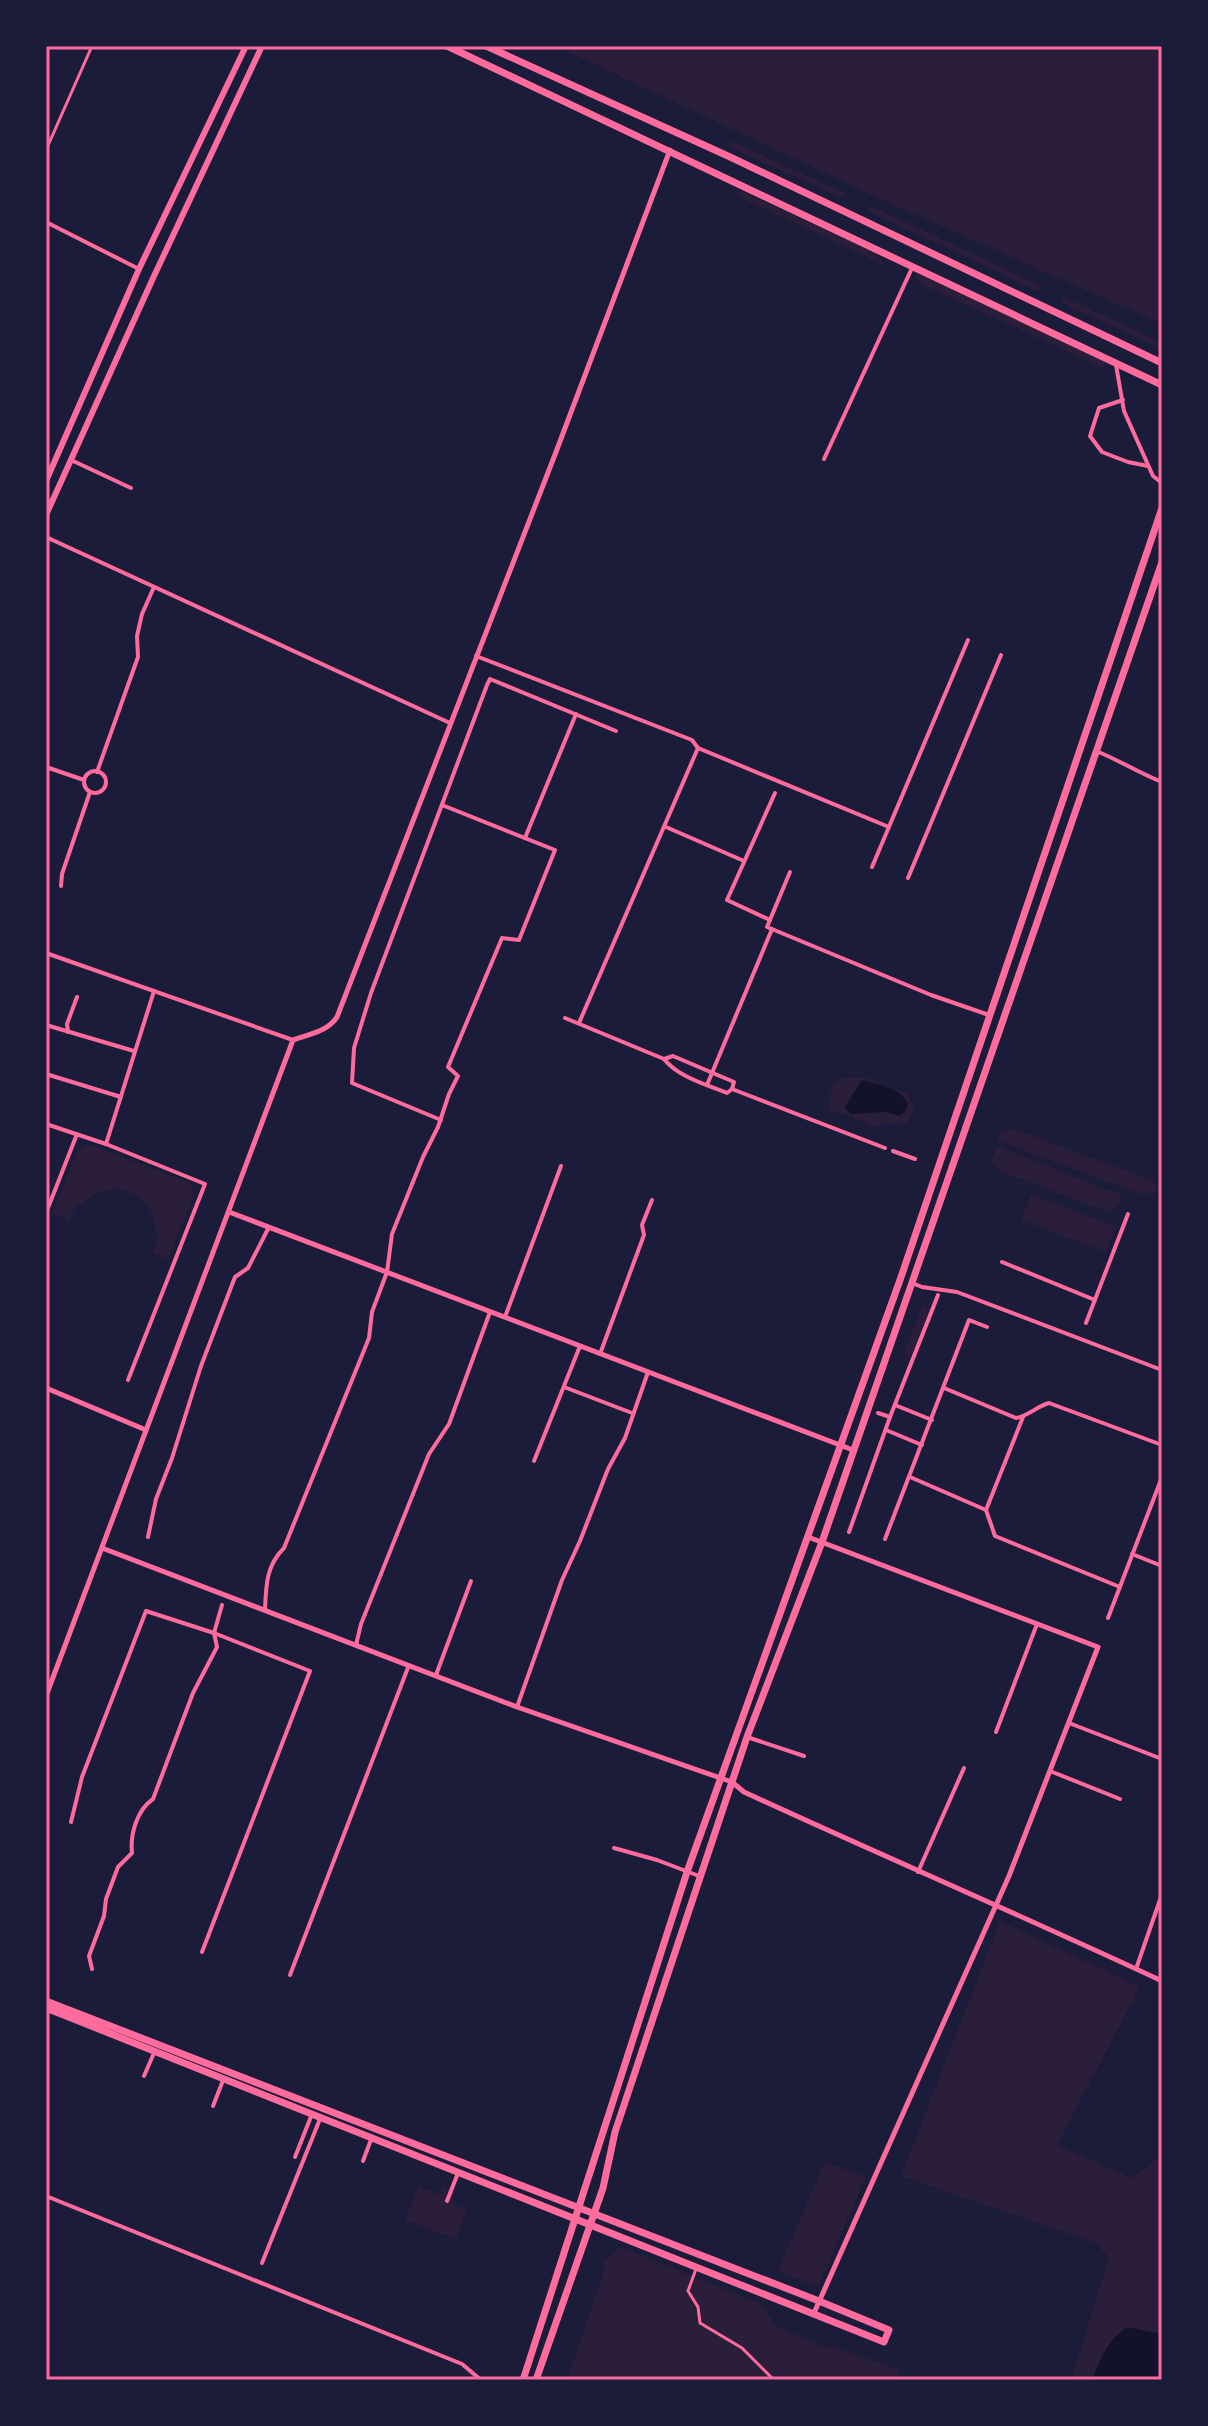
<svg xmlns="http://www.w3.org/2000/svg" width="1208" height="2426" font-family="Bitter,serif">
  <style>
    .green { fill: #2a1e3b }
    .water { fill: #12122b }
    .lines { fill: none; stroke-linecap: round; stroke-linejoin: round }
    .pedestrian { stroke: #ff6b9d; stroke-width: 3 }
    .minor { stroke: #ff6b9d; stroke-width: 4 }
    .tertiary { stroke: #ff6b9d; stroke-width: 5 }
    .secondary { stroke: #ff6b9d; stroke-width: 6 }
    .primary { stroke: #ff6b9d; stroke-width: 7 }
    .neatline { fill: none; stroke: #ff6b9d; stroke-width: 3 }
  </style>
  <rect width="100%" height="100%" fill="#1b1b3a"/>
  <g class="green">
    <path d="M556,46H1162V324L876,197Z"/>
    <path d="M732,141L844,193L845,195L841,198L729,147L728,145Z"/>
    <path d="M738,190L875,252L886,266L739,197Z"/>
    <path d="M872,206L1041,286L1042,288L1038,291L869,212L868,210Z"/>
    <path d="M913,271L1104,360L1106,366L1101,367L921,284Z"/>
    <path d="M1064,297L1162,343V349L1062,303L1061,300Z"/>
    <path d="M864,1077L909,1095L910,1103L915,1104L908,1123L872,1126L845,1114L832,1112L828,1108L833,1082L843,1078Z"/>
    <path d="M1009,1130H1017L1151,1180L1158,1189L1155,1193H1137L997,1140L999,1133Z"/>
    <path d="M88,1144L191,1183L194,1195L168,1259L153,1253L159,1235L155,1233C159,1193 106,1172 83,1205L77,1203L69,1220L52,1213L78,1150Z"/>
    <path d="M998,1146L1106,1190L1119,1193L1121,1201L1116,1208L1108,1212L1000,1171L990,1162Z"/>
    <path d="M1031,1194L1116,1227L1106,1252L1021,1220Z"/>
    <path d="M922,1306L929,1308L913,1352L909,1357L905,1353L906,1349Z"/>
    <path d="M1000,1921L1140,1987L1057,2145L1132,2178L1162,2155V2380H1071L1109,2258L1096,2243L901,2176Z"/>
    <path d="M825,2162L866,2177L818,2286L777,2272Z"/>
    <path d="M418,2186L440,2195L443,2187L455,2192L451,2203L467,2210L456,2239L405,2220Z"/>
    <path d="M621,2247L761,2304L776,2326L827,2348L834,2347L900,2370L896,2380H567L605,2269L603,2261Z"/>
  </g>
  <g class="water">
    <path d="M862,1080C879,1084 900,1087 908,1104L905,1112L900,1116L885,1112L850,1114L845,1107Z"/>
    <path d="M1127,2327L1162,2334V2380H1092C1100,2360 1108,2339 1127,2327Z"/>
  </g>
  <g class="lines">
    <g class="pedestrian">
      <path d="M46,150L92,46"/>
      <path d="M696,2269L688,2291L698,2307L700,2323L742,2348L774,2380"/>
    </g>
    <g class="minor">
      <path d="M46,222L139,269"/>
      <path d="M1116,365L1124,411L1153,476L1162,483"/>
      <path d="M1123,400L1099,408L1090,436L1102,452L1128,462L1148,466"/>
      <path d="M824,459L912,268"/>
      <path d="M71,460L131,488"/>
      <path d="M46,537L450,723"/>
      <path d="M476,656L692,740L698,748L889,827"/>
      <path d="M1096,751C1119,760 1139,773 1162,782"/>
      <path d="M46,767L84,780"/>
      <circle cx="95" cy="782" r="11"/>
      <path d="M97,772L138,657L137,636L142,614L154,587"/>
      <path d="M666,827L744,861"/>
      <path d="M525,838L576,714"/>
      <path d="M872,867L968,640"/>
      <path d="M790,872L767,927L931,995L989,1015"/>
      <path d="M908,878L1001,655"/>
      <path d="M61,886L62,874L90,792"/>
      <path d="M770,920L727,900L775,793"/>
      <path d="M46,953L293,1040"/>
      <path d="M565,1018L664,1059C678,1077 707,1085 727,1093L732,1089L885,1148"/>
      <path d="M579,1023L698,748"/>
      <path d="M46,1025L134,1051"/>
      <path d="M68,1032L67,1024L77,997"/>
      <path d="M664,1059L673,1056L734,1082L732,1089"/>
      <path d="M46,1074L121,1097"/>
      <path d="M707,1085L772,929"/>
      <path d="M441,1120L352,1083L354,1048L371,993L487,685L490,679L616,731"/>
      <path d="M46,1124L106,1144L205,1184L128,1380"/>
      <path d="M106,1144L154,991"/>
      <path d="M893,1151L915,1159"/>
      <path d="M46,1213L77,1134"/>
      <path d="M1002,1262L1095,1300"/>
      <path d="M912,1283L922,1287L957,1292L1162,1370"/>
      <path d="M505,1317L561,1166"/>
      <path d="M1086,1323L1128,1214"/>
      <path d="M600,1354L644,1235L642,1225L652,1200"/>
      <path d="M564,1387L632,1413"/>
      <path d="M944,1388L1016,1418C1029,1416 1037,1406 1049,1403L1162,1445"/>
      <path d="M895,1405L932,1420"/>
      <path d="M878,1413L890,1417"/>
      <path d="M886,1430L922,1445"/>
      <path d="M534,1461L580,1346"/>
      <path d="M910,1477L986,1510L995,1536L1120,1587"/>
      <path d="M986,1510L1023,1417"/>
      <path d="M849,1532L890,1417L938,1295"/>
      <path d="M148,1537L156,1499L172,1458L201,1366L235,1277L248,1268L269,1227"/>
      <path d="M885,1539L969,1320L987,1327"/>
      <path d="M1132,1554L1162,1566"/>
      <path d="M265,1610C266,1585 266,1566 284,1548L369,1338L372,1312L387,1272L392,1234L423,1157L438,1127L449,1094L458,1076L448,1067L502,938L519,940L555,850L442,805"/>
      <path d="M1108,1618L1162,1477"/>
      <path d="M356,1645L361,1624L429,1454L449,1424L490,1312"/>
      <path d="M436,1675L471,1581"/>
      <path d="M517,1707L562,1580L580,1541L608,1469L625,1438L648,1372"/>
      <path d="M1069,1723L1162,1759"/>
      <path d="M996,1732L1037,1624"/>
      <path d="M747,1737L804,1756"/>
      <path d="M1050,1771L1120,1799"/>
      <path d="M71,1822L82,1777L146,1611L214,1633L310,1671L202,1952"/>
      <path d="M614,1848L657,1860L699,1876"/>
      <path d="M918,1872L964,1768"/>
      <path d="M92,1969L89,1956L104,1916L106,1899L118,1867L132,1853C130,1834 137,1810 153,1799L193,1693L217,1647L214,1633L222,1605"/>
      <path d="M1136,1969L1162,1894"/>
      <path d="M290,1975L409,1665"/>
      <path d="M144,2076L154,2053"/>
      <path d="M213,2106L224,2078"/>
      <path d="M295,2157L312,2114"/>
      <path d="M363,2161L372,2137"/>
      <path d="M46,2196L462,2364L481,2380"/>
      <path d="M447,2201L458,2173"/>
      <path d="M262,2263L320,2119"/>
    </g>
    <g class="tertiary">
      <path d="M229,1212L853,1450"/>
      <path d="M46,1388L146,1430"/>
      <path d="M808,1537L1098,1647L1009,1876L814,2313"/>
      <path d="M102,1548L517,1707L732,1782L744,1792C883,1856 1023,1916 1162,1981"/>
      <path d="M46,1696L293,1040C309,1034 327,1032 337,1017L556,452L670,150"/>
    </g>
    <g class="secondary">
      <path d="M46,481L139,269L246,46"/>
      <path d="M46,515L154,276L262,46"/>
    </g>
    <g class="primary">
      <path d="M447,46L1162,385"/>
      <path d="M486,46L728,156L1162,363"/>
      <path d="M46,2001L819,2301L889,2330L884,2342L46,2008"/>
      <path d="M523,2380L687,1872L900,1280L1162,508"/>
      <path d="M536,2380L603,2188L615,2132L747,1737L822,1542L1162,562"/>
    </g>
  </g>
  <rect width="1208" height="2426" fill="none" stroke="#1b1b3a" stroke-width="96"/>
  <rect x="48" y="48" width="1112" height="2330" class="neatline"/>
</svg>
